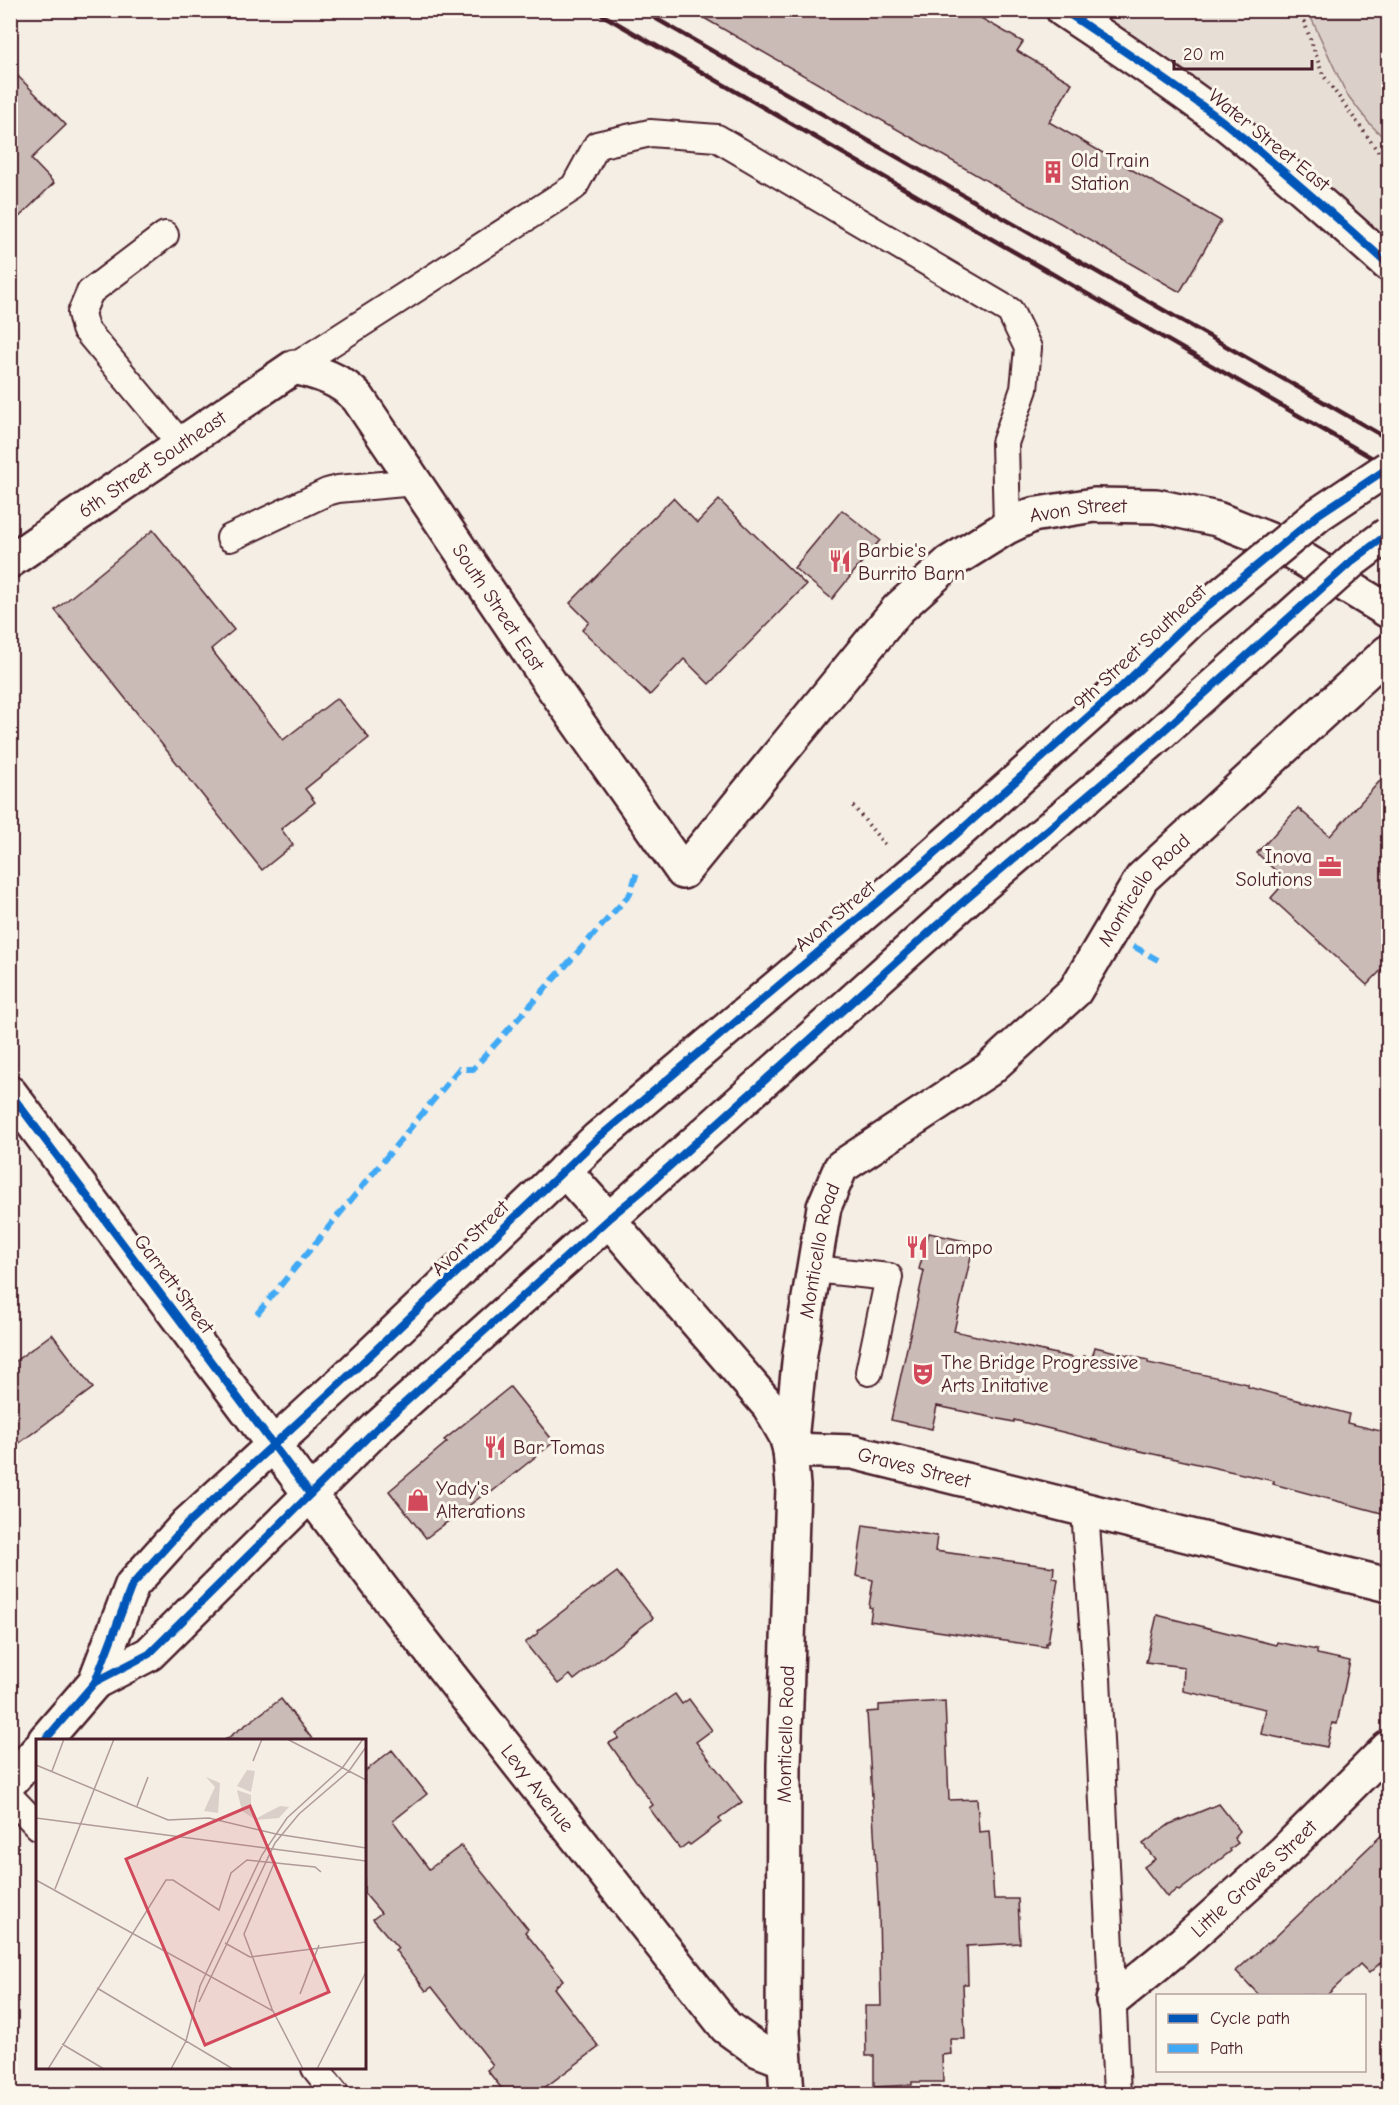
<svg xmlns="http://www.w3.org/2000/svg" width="1399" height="2105" font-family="'Comic Neue',sans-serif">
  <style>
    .built { fill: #e7dfd6 }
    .green { fill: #dbd0c9; stroke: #92787a; stroke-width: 1.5 }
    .building { fill: #cabbb6; stroke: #4a1f2b; stroke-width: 1.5 }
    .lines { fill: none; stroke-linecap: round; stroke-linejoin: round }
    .lane-casing { stroke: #4a1f2b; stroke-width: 30 }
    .street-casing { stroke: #4a1f2b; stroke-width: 38 }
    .secondary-casing { stroke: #4a1f2b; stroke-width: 38 }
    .primary-casing { stroke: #4a1f2b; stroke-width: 38 }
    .path { stroke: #4a1f2b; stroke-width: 4; stroke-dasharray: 1.5 4.5; stroke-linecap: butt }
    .lane { stroke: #fbf7ec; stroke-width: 26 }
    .street { stroke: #fbf7ec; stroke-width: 33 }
    .secondary { stroke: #fbf7ec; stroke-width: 33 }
    .primary { stroke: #fbf7ec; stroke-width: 33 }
    .rail { stroke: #4a1f2b; stroke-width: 4.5 }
    .primary-bridge-casing { stroke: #4a1f2b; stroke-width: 38; stroke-linecap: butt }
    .primary-bridge { stroke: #fbf7ec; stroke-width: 33 }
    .quiet { stroke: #3fa9f5; stroke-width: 6; stroke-dasharray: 12 6; stroke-linecap: butt }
    .cycleway-casing { stroke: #fbf7ec; stroke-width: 11 }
    .cycleway { stroke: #0057b8; stroke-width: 8 }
    .labels { text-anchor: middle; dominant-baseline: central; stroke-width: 6; stroke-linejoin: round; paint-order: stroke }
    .street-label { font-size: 20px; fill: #4a1f2b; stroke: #fbf7ec }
    .poi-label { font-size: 20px; fill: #4a1f2b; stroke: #fbf7ec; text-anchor: start }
    .inset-road { fill: none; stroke: #b09b9a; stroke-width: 1.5 }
    .view { fill: #d1495b; fill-opacity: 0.15; stroke: #d1495b; stroke-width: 3 }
    .inset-edge { fill: none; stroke: #4a1f2b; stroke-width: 3 }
  </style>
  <rect width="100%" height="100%" fill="#f4eee4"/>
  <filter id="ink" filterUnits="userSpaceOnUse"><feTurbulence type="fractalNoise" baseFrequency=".0167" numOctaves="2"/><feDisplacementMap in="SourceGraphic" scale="12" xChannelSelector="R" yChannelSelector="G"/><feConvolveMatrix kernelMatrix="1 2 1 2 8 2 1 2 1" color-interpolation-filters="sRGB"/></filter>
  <g filter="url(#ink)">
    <path class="built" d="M1063,11H1388V264Z"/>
    <path class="green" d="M1308,11H1388V142L1369,123L1346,93Z"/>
    <g class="building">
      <path d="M690,10H967L1023,42L1017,51L1072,83L1049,122L1221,221L1180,292Z"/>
      <path d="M10,68L66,125L31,159L54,183L10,226Z"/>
      <path d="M673,498L697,523L719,500L806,585L709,684L684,659L650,695L582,630L589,622L570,603Z"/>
      <path d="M842,510L880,540L832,599L794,568Z"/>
      <path d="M153,530L234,630L211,649L283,740L337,698L369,738L305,789L315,802L281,829L293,845L262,870L55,610Z"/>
      <path d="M1389,771V962L1367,985L1271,898L1286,881L1257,853L1298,808L1330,836Z"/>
      <path d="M929,1233L974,1243L954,1331L1083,1360L1084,1356L1092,1358L1095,1347L1148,1360V1363L1248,1384V1387L1349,1414L1347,1423L1389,1433V1515L1273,1484L1274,1481L1131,1449L1014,1420V1422L937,1406L932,1429L891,1420L924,1271L919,1269Z"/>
      <path d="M52,1334L93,1388L10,1450V1365Z"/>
      <path d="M510,1387L554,1442L489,1494L487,1492L426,1538L389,1491L447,1442L444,1440Z"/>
      <path d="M863,1525L937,1536L935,1551L1054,1567L1053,1578L1058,1579L1048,1643H1046V1647L870,1621L872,1608L869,1607L873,1580L856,1576Z"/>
      <path d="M617,1572L653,1618L574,1680L570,1675L558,1684L525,1643L538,1633L537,1631L593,1588L594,1589Z"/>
      <path d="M1157,1615L1276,1645L1277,1642L1317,1650V1654L1350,1661L1337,1724L1332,1723L1327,1747L1261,1734L1266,1709L1183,1691L1184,1667L1146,1662Z"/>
      <path d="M675,1694L682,1704L689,1699L712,1730L696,1742L742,1802L719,1819L721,1822L690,1845L688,1843L680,1849L649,1808L653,1805L609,1743L619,1738L616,1734Z"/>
      <path d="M281,1699L313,1740H225Z"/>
      <path d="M945,1701L949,1800L977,1799L979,1832L989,1831L994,1899H1018L1020,1943L967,1946L968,1984H963L965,2039H950L951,2054L942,2055L943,2082H912V2085L874,2087V2056H866L865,2006H881L879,1915L867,1712L879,1711V1705Z"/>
      <path d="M392,1750L427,1794L393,1821L429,1869L461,1846L528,1929L525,1932L563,1980L554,1988L599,2047L536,2094H506L487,2070L493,2065L432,1987L426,1991L395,1950L398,1948L373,1919L381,1913L364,1893V1772Z"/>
      <path d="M1219,1804L1240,1831L1234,1838L1238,1843L1230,1849L1231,1851L1179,1891L1177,1889L1167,1897L1144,1867L1155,1859L1143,1844L1170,1824Z"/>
      <path d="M1389,1828V1955L1369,1973L1360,1964L1327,1995H1259L1236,1971L1267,1943L1268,1944Z"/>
    </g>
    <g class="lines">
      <g class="lane-casing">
        <g id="lane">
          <path d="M165,235L90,292L81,313L85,329L180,443"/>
          <path d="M294,367L574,187L597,145L650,133L717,138L1010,311L1028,348L1024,389L1005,443L1007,527"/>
          <path d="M230,538L327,492L338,489L415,482"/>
          <path d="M814,1269L889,1277L869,1372"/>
          <path d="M1085,1511L1097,1678L1117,2094"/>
          <path d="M10,1797L38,1826"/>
          <path d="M315,2068L336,2094"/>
        </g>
      </g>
      <g class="street-casing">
        <g id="street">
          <path id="s1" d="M10,561L294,367C319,373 340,379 358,398L550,683L683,872L898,609L949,563L1007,527L1032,515L1094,505L1156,506L1217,519L1275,542L1388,611"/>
          <path d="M564,1170L608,1219L769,1406L786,1436L790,1450"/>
          <path id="s2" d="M790,1450L853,1452L1388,1585"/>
          <path id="s3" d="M310,1494L394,1605L726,2027L758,2050L784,2060"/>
          <path id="s4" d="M1113,2000L1183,1943L1285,1851L1388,1748"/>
          <path id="s5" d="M787,2094L783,2032L784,1765L793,1486L790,1450L800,1353L824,1207L841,1167L988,1070L1075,991L1142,878L1388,652"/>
        </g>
      </g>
      <g class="secondary-casing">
        <g id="secondary">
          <path d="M1063,10C1118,47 1173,83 1225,123C1281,168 1335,216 1388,264"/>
          <path d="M10,1093L310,1494"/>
        </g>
      </g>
      <g class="primary-casing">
        <g id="primary">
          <path d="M95,1682L149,1654L377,1428L964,901"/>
          <path d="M45,1740L95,1682L132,1585L187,1524L344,1380L598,1138L924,863"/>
          <path d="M10,1782L38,1750"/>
        </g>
      </g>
      <g class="path">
        <path d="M1300,10L1323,75L1380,154L1388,160"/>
        <path d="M853,806L885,845"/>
      </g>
      <use href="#lane" class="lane"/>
      <use href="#street" class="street"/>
      <use href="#secondary" class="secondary"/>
      <use href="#primary" class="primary"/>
      <g class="rail">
        <path d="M594,10L1388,467"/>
        <path d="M641,10L1388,439"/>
      </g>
      <g class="primary-bridge-casing">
        <g id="primary-bridge">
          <path d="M924,863L1117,691L1191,620L1319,514L1388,468"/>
          <path d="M964,901L1152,741L1352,561L1388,534"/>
        </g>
      </g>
      <use href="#primary-bridge" class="primary-bridge"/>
      <g class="quiet">
        <path d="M1133,946L1158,960"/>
        <path d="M257,1314L459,1069H473L630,894L637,872"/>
      </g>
      <g class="cycleway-casing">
        <g id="cycleway">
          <path d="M1063,10C1118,47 1173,83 1225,123C1281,168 1335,216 1388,264"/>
          <path d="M10,1093L310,1494"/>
          <path d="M95,1682L149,1654L377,1428L608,1219L642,1191L964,901L1152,741L1352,561L1388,534"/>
          <path d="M45,1740L95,1682L132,1585L187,1524L344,1380L598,1138L924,863L1117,691L1191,620L1319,514L1388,468"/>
        </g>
      </g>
      <use href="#cycleway" class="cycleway"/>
    </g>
  </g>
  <defs>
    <g id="building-bare" transform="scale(1.8)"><path d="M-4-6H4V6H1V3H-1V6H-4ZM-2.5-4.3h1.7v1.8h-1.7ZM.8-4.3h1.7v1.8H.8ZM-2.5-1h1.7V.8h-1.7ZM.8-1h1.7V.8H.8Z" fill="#d1495b" stroke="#fbf7ec" stroke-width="2.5" paint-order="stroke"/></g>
    <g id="restaurant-bare" transform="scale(1.8)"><path d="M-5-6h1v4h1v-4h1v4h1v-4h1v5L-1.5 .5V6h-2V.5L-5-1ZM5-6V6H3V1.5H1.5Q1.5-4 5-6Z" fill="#d1495b" stroke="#fbf7ec" stroke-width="2.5" paint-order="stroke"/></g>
    <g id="office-bare" transform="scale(1.8)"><path d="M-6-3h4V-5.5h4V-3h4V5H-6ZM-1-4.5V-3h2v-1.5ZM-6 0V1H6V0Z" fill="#d1495b" stroke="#fbf7ec" stroke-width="2.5" paint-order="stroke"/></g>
    <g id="theatre-bare" transform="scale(1.8)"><path d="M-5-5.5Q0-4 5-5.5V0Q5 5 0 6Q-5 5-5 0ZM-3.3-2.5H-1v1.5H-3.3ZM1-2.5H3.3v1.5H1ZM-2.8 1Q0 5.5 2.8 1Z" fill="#d1495b" stroke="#fbf7ec" stroke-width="2.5" paint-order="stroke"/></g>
    <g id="shop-bare" transform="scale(1.8)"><path d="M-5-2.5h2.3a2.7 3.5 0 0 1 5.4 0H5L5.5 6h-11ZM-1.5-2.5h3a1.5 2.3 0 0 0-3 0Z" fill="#d1495b" stroke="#fbf7ec" stroke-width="2.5" paint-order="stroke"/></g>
  </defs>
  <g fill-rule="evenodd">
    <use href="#building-bare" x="1053" y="172"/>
    <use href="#restaurant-bare" x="840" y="561"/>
    <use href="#office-bare" x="1330" y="867"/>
    <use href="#restaurant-bare" x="917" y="1247"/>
    <use href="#theatre-bare" x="923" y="1374"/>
    <use href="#restaurant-bare" x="495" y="1447"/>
    <use href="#shop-bare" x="418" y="1500"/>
  </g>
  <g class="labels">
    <g class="street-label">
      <text transform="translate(1269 140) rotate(39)">Water Street East</text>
      <text stroke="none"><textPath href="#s1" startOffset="172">6th Street Southeast</textPath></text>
      <text stroke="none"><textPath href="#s1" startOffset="1542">Avon Street</textPath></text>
      <text stroke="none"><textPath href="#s1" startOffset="668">South Street East</textPath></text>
      <text transform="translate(1140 647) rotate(-43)">9th Street Southeast</text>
      <text stroke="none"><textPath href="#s5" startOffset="1350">Monticello Road</textPath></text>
      <text transform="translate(835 916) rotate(-40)">Avon Street</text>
      <text transform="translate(470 1238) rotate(-44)">Avon Street</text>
      <text stroke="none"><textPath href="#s5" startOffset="846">Monticello Road</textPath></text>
      <text transform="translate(174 1284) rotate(53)">Garrett Street</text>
      <text stroke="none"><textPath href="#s2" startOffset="126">Graves Street</textPath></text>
      <text stroke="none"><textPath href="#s5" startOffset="360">Monticello Road</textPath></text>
      <text stroke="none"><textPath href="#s3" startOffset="372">Levy Avenue</textPath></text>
      <text stroke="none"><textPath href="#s4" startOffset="186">Little Graves Street</textPath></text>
    </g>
    <g class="poi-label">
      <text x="1071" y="160">Old Train<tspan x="1071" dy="23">Station</tspan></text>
      <text x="858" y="550">Barbie's<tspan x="858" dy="23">Burrito Barn</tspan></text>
      <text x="1312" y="856" text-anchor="end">Inova<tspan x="1312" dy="23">Solutions</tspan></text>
      <text x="935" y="1247">Lampo</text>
      <text x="941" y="1362">The Bridge Progressive<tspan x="941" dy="23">Arts Initative</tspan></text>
      <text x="513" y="1447">Bar Tomas</text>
      <text x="436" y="1488">Yady's<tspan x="436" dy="23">Alterations</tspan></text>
    </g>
  </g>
  <g transform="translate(36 1739)">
    <rect width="330" height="330" fill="#f4eee4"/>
    <path d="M211,31L219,32L215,53L201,47ZM170,38L184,44L182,74L168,72L179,48ZM201,51L215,56V67L221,79L244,67L253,68L243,79L220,81L206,72Z" fill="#dbd0c9"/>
    <path class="inset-road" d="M251,0L330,41M217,22L226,0M0,26L132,81L173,79L240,95L330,109M16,32L28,0M101,67L112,38M0,79L330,122M239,122L208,195L236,270L267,330M0,141L237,272M19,150L78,0M189,204L214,218M214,218L330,203M61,249L197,330M264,255L283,206M163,263L239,104L263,75L313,32L330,8M26,305L68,330M12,330L130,141H137L183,171L195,134L211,121L279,128L285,133M135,330L150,302L164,247L226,116L251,79L307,28L327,0M281,330L330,233"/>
    <path class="view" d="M214,67L293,253L169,306L90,120Z"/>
    <rect width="330" height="330" class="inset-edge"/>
  </g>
  <rect width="1399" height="2105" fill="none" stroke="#fbf7ec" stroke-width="36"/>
  <rect x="18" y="18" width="1363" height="2069" fill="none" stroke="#4a1f2b" stroke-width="2" filter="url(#ink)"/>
  <rect x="1156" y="1994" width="210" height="78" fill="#fbf7ec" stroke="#b4a19f" stroke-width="1.5"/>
  <rect x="1168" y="2014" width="30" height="9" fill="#0057b8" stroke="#b4a19f" stroke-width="1.5"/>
  <text x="1210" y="2024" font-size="18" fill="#4a1f2b">Cycle path</text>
  <rect x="1168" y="2044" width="30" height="9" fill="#3fa9f5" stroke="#b4a19f" stroke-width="1.5"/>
  <text x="1210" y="2054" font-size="18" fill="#4a1f2b">Path</text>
  <path d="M1174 60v9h138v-9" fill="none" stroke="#4a1f2b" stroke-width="3"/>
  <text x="1183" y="60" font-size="18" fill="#4a1f2b" stroke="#fbf7ec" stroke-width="4.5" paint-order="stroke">20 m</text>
</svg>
